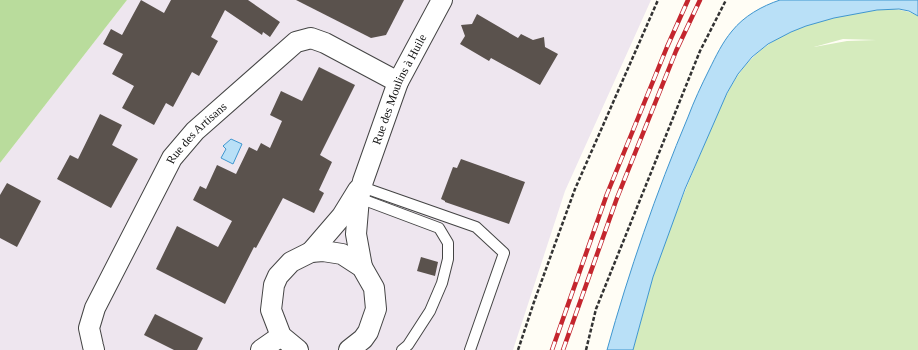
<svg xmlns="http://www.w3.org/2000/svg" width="918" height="350" font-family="'Times New Roman',serif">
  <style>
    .industrial { fill: #eee6ef }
    .green { fill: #d5ebbd; fill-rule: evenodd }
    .forest { fill: #b9dc9c }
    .water { fill: #b9e0f7; stroke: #3f96cf }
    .building { fill: #5a524d }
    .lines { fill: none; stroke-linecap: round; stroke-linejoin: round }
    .service-casing { stroke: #444; stroke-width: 12 }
    .minor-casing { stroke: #444; stroke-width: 22 }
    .path { stroke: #333; stroke-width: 2.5; stroke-dasharray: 4 2; stroke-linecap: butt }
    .service { stroke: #fff; stroke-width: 10 }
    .minor { stroke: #fff; stroke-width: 20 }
    .rail-casing { stroke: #c4262e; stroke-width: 4.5 }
    .rail { stroke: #fff; stroke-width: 3; stroke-dasharray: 9; stroke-linecap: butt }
    .labels { text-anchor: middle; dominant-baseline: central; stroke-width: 4; stroke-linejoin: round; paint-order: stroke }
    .street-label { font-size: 12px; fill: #111; stroke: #fff }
  </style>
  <rect width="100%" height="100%" fill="#fffdf5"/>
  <path class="industrial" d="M127,0H651L565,191L513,350H0V163Z"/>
  <path class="green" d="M888,9C900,9 908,11 918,16V350H633C640,326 646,301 653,277C668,231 687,186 706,141C720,109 732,74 760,51C792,24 848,13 888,9ZM843,39L876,40H877L847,41L814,47Z"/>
  <path class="forest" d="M0,0H127L0,163Z"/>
  <g class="water">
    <path d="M780,0H918V16L909,11L899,9L877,10L834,18L806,26L791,32L768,44L752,57L738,74L727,93L685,189L653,277L633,350H607C629,271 656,193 688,117C694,101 701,86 709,70C716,56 722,43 732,31C744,16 762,6 780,0Z"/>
    <path d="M231,139L242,144L233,164L221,158L226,149L223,146Z"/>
  </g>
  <g class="building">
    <path d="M141,0L164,13L171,0H248L280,22L270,37L263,32L262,35L225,10L211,37L218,41L199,76L192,72L173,107L166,103L154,125L122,108L134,86L112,74L123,54L103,44L111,29L122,35Z"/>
    <path d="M296,0H404L386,35L371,38Z"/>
    <path d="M477,14L518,38L521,34L533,40L544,37L545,47L558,54L540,85L491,58L489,61L460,44L465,36L461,25L472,24Z"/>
    <path d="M319,67L355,85L320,155L332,162L319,190L324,193L314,213L283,198L256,248L254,247L225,304L156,269L177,226L218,247L232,221L193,200L200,186L206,189L217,165L236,174L249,147L257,151L261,143L270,148L282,121L270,115L281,91L302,101Z"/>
    <path d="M100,114L122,125L112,145L138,159L111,208L57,179L70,155L78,159Z"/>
    <path d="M461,159L525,182L509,224L445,202V201L441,199L453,167L457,168Z"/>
    <path d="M7,183L41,201L17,247L0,238V195Z"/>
    <path d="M421,257L438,262L435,276L417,271Z"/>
    <path d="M155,314L203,338L197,350H174L144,335Z"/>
  </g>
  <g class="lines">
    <g class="service-casing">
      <g id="service">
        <path d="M362,187L476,227L504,253L470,350"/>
        <path d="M359,198L439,228L448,243V259L442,283L430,311L408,345L402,350"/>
      </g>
    </g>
    <g class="minor-casing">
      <g id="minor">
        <path d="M311,252L342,216L358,190"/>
        <path id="s1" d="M362,267L356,234L359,198L363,181L398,82L442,0"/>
        <path id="s2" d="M94,350L93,346L89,328L95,308L172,158L195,131L296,42L311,38L325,43L398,82"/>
        <path d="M261,350L281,336"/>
        <path d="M298,350L281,336L271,310L274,285L278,276L291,262L311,252L323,251L342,254L362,267L374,288L376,309L368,332L363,339L349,350"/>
      </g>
    </g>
    <g class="path">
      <path d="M518,350L534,302L575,189L658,0"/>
      <path d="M586,350L596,309L700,51L726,0"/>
    </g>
    <use href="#service" class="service"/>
    <use href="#minor" class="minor"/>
    <g class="rail-casing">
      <g id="rail">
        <path d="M552,350L607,194L667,47L688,0"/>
        <path d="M563,350L617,198L676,51L700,0"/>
      </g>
    </g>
    <use href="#rail" class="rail"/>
  </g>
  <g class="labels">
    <g class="street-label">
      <text stroke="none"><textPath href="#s1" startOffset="186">Rue des Moulins à Huile</textPath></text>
      <text stroke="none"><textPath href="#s2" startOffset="247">Rue des Artisans</textPath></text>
    </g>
  </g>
</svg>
